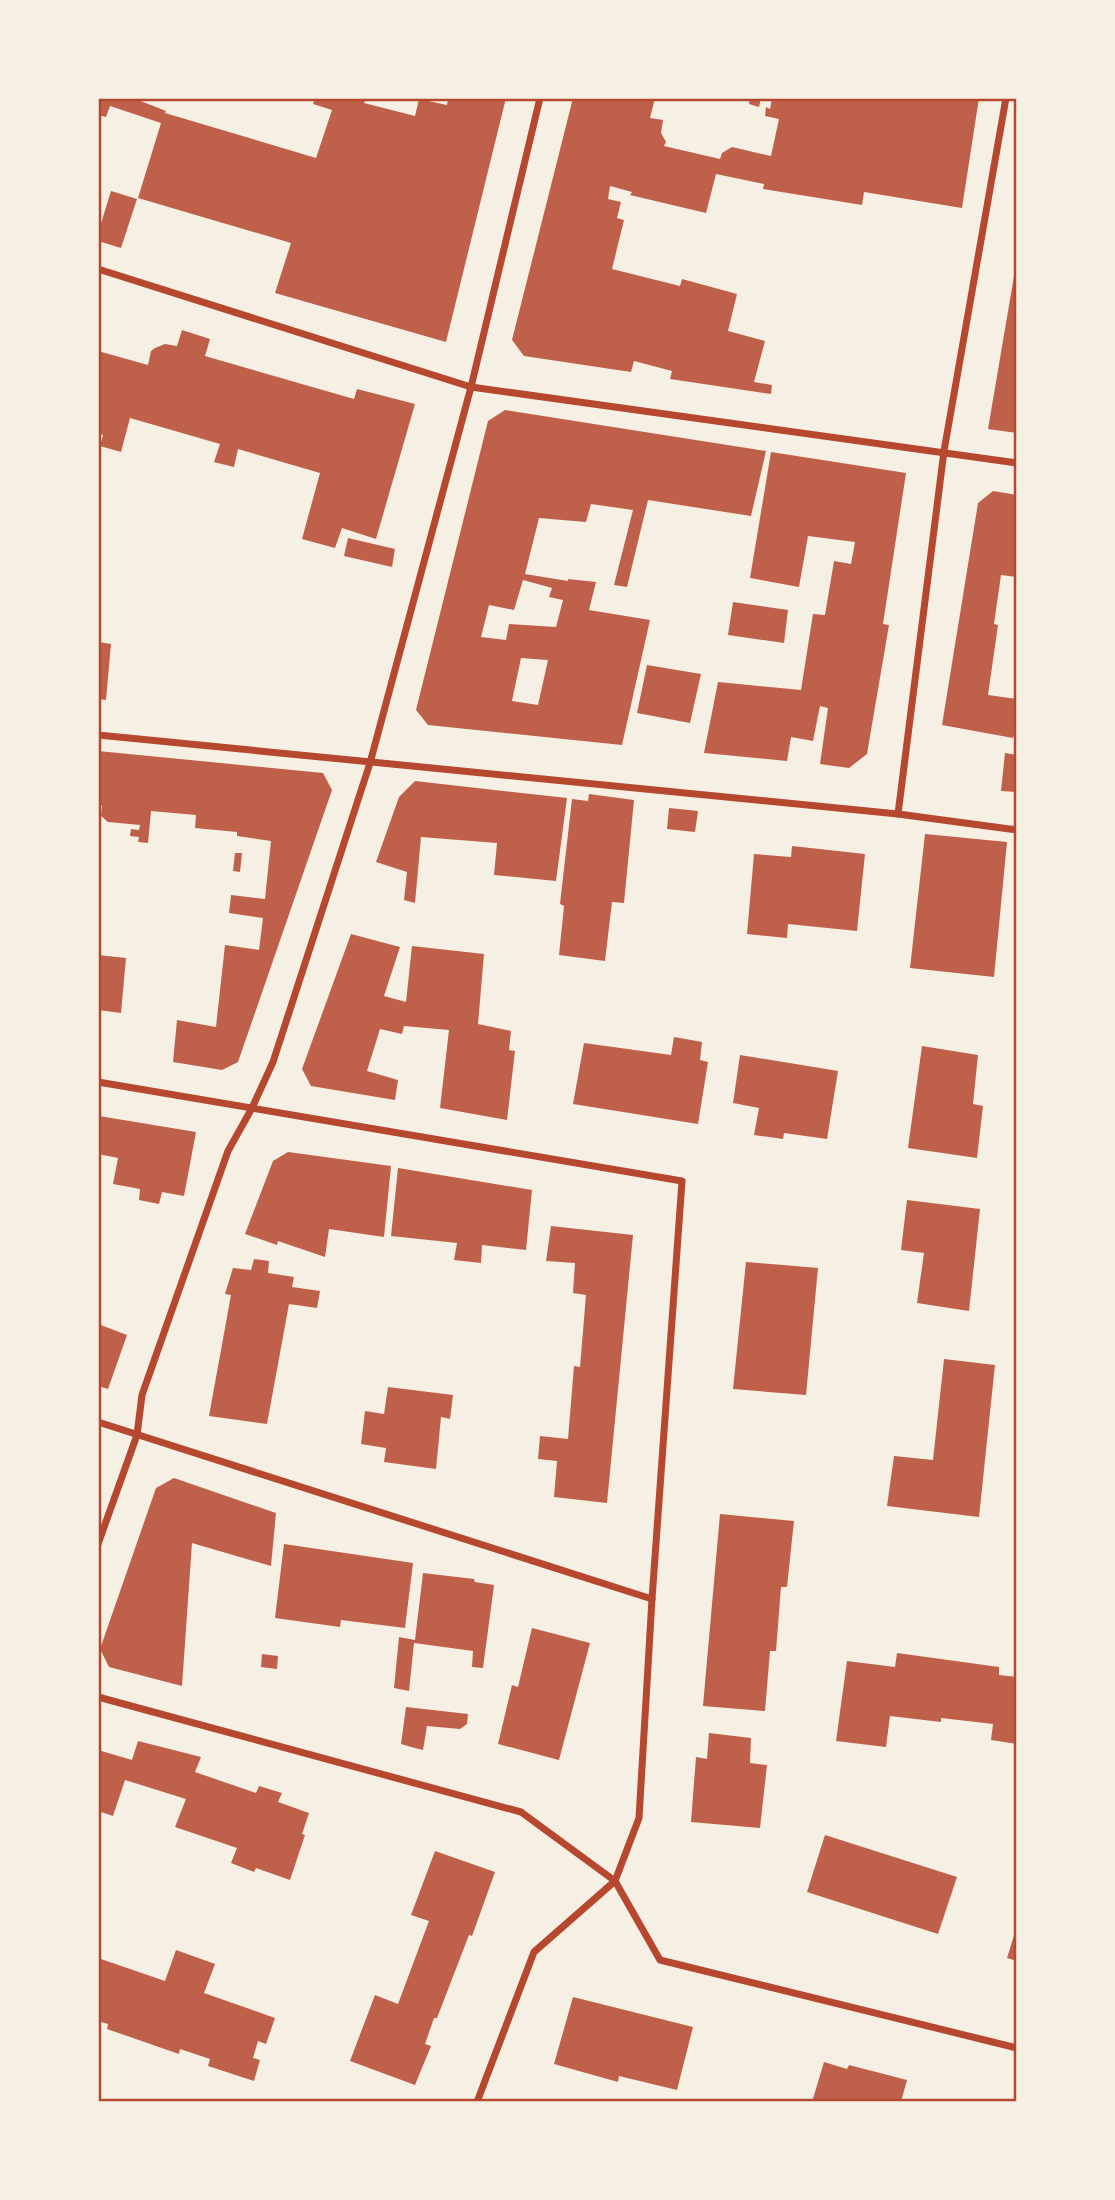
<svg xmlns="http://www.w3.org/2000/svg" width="1115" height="2200" font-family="'Zilla Slab',serif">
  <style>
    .building { fill: #bf614a; fill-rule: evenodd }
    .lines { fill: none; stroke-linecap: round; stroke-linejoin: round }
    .minor { stroke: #b5482f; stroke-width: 7 }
    .neatline { fill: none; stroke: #b5482f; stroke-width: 2.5 }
  </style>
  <rect width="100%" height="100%" fill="#f6efe4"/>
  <g class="building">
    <path d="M98,98H133L166,111L165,113L316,158L332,110L313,104L315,98H366L364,103L415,116L419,99L447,105L448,98H506L446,342L275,293L291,243L138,198L161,123L110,106L106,117L98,115Z"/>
    <path d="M573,98H655L650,118L663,120L661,133L666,142L664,146L720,159L722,153L732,147L771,156L779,119L765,116L766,107L770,109L772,98H979L962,208L864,192L862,205L763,189L764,184L716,174L706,213L630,195L632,192L610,186L608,199L621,202L617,218L624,220L612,269L680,286L682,279L737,294L728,331L765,341L754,382L772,385L771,394L670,379L672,371L634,361L631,372L524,356L512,340Z"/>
    <path d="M750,98H761L759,107L749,104Z"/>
    <path d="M111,191L137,199L121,248L98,241V233Z"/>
    <path d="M1014,276H1017V433L988,429Z"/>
    <path d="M182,330L210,339L205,356L354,399L357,389L415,404L376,539L342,528L335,548L302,539L320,473L238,449L234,467L214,462L220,444L130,418L121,452L100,446L103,435L98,433V351L148,365L151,351L155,348L165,344L177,346Z"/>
    <path d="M505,410L766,451L751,516L648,500L627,587L614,585L633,510L591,504L586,522L539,518L525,574L568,581V579L596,582L589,610L650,620L622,745L428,725L416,710L488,421ZM523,580L552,588L549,597L563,600L556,627L509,624L506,640L481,637L489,605L514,610ZM521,658L548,660L538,705L512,701Z"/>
    <path d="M771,452L906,473L883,624L889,625L867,754L849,768L820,764L828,708L820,706L813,741L791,737L787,761L704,753L718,682L801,690L813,614L825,615L834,561L851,564L855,542L808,536L799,587L750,578Z"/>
    <path d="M993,491L1017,495V577L1001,575L994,624L998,625L988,695L1017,699V732L1015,731L1013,738L942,725L978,503Z"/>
    <path d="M348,538L395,549L392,567L344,556Z"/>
    <path d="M733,602L788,610L784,643L728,635Z"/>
    <path d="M98,642L111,644L106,700L98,699Z"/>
    <path d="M647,665L701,674L690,723L637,713Z"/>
    <path d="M98,751L323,773L332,790L238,1062L222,1070L173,1062L177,1020L216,1027L225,945L259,950L263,918L229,913L231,895L265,899L271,841L237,836V832L195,828L196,815L151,811L148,843L138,842L139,837L130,836L131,829L139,830L140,825L108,822L101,816L102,805H98Z"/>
    <path d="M1005,753L1017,755V792L1001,791Z"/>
    <path d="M415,781L567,798L556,881L494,875L497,843L421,837L415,903L404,900L407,872L376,862L399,797Z"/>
    <path d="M589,794L634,800L624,903L612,902L605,961L559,955L564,906L560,904L572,799L588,801Z"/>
    <path d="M669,808L698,811L695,832L667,829Z"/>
    <path d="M925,834L1007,842L994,977L910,968Z"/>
    <path d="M792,846L865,854L857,931L788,924L787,938L747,934L754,854L791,857Z"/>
    <path d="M235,853H242L240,872L233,871Z"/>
    <path d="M351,934L400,947L384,996L406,1002L412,946L484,954L478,1024L511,1031L509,1050L515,1051L507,1120L440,1108L449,1030L404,1026L402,1034L380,1029L367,1071L398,1080L395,1100L311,1086L302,1069Z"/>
    <path d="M98,955L126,958L121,1013L98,1010Z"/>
    <path d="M674,1037L702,1042L700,1060L708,1062L698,1124L573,1104L584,1043L671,1055Z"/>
    <path d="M922,1046L978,1055L973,1104L983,1106L977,1158L908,1148Z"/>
    <path d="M740,1055L838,1071L827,1139L784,1133L783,1139L754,1135L759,1108L733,1103Z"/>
    <path d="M99,1116L196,1132L184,1196L162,1192L159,1204L139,1200L140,1189L113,1184L118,1158L98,1154Z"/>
    <path d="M288,1152L391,1166L384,1237L329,1229L325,1257L278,1241L277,1245L245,1234L273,1161Z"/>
    <path d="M398,1168L532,1190L526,1250L482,1245L481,1263L454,1260L457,1243L391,1236Z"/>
    <path d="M907,1200L980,1209L969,1311L917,1303L924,1253L901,1250Z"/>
    <path d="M551,1226L633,1235L607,1503L554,1497L557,1461L538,1459L540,1436L568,1439L574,1366L580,1367L586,1295L573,1293L575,1263L546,1261Z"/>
    <path d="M254,1259L269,1261L268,1273L294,1277L292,1287L320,1291L317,1308L289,1304L267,1424L209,1416L231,1295L225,1294L233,1268L251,1270Z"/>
    <path d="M746,1262L818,1268L806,1395L733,1389Z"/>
    <path d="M98,1324L127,1335L108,1389L98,1386Z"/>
    <path d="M944,1359L995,1365L979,1517L887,1506L894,1456L933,1460Z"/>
    <path d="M388,1387L453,1395L450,1419L441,1417L436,1469L384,1462L386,1448L361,1444L365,1411L384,1414Z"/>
    <path d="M174,1478L276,1513L271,1566L192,1543L182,1686L109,1667L100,1649L156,1488Z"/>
    <path d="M720,1514L794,1521L787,1587H781L776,1651H770L765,1711L703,1706Z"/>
    <path d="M284,1544L413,1563L405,1628L341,1620L340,1627L275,1618Z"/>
    <path d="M423,1573L474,1579L475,1582L494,1585L483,1668L472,1667L473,1651L414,1643L409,1691L394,1688L399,1637L415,1640Z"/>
    <path d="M532,1628L590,1643L559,1760L498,1744L512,1685L518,1687Z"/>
    <path d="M897,1653L999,1667V1675L1017,1677V1744L991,1740L993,1724L941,1718V1722L890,1716L886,1747L836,1741L847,1661L895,1667Z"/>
    <path d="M262,1654L278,1656L277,1669L261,1667Z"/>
    <path d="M406,1707L468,1714L467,1724L460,1729L427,1726L423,1750L411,1747L401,1744Z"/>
    <path d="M709,1733L751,1738L750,1763L767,1765L760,1828L691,1822L696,1757L707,1759Z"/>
    <path d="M138,1741L201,1757L195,1772L256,1793L259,1786L282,1793L278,1802L309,1813L302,1834L305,1835L290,1880L256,1868L254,1872L231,1863L237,1848L175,1827L186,1799L125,1780L113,1816L98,1811V1750L132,1760Z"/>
    <path d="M825,1835L957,1877L938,1934L807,1892Z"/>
    <path d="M435,1851L495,1872L472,1936L469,1935L437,2018H434L425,2044L431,2046L415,2085L350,2061L375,1995L398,2004L429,1921L411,1915Z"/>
    <path d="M1016,1929H1017V1961L1007,1958Z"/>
    <path d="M176,1950L215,1964L204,1993L275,2018L266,2044L258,2041L253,2058L260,2060L254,2081L208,2066L210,2059L180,2049L179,2054L107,2029L108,2024L98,2021V1958L165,1981Z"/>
    <path d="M573,1997L693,2027L677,2090L619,2076L618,2082L554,2064Z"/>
    <path d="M824,2062L847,2069L849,2065L907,2080L901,2102H812Z"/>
  </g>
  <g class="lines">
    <g class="minor">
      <path d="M98,269L471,387L1017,463"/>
      <path d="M98,735L898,814L1017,830"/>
      <path d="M898,814L944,451L1006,98"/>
      <path d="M98,1082L682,1181L652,1599L639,1818L615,1881L534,1952L477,2102"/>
      <path d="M98,1422L652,1599"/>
      <path d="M98,1544L137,1435L142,1395L228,1151L252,1108L273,1062L370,763L471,387L540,98"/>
      <path d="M98,1697L521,1812L615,1881L660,1960L1017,2048"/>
    </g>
  </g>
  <rect width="1115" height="2200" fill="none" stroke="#f6efe4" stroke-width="200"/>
  <rect x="100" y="100" width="915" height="2000" class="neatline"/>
</svg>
